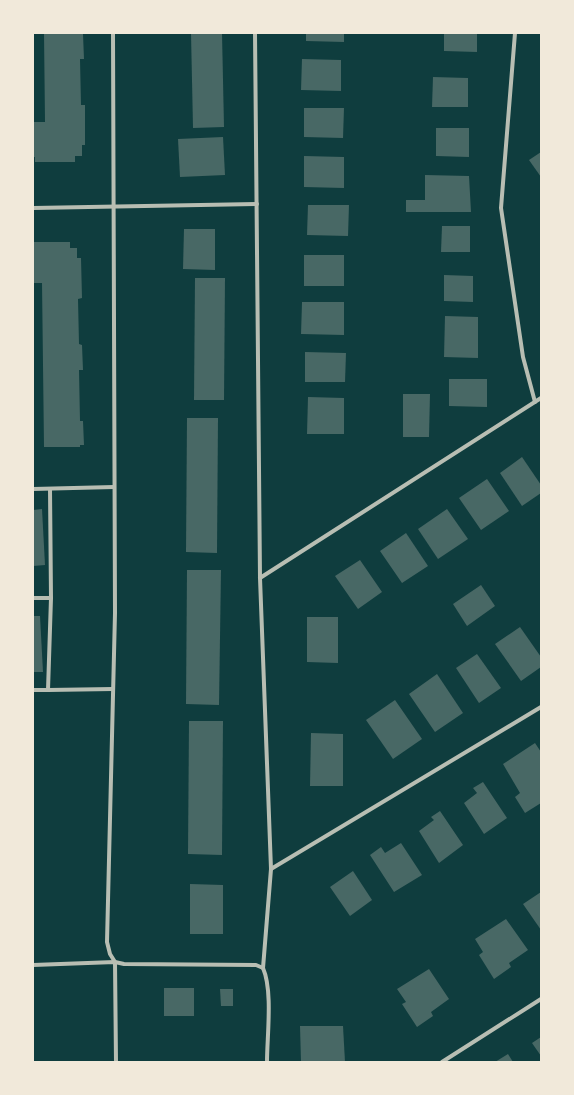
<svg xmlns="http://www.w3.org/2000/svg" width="574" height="1095" font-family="Commissioner,sans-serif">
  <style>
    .building { fill: #486865 }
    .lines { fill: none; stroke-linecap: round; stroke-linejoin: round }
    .minor { stroke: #b8beb3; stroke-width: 4 }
  </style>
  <rect width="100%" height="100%" fill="#0f3d3e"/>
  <g class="building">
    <path d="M44,33L83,34L84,59H80L81,105H85V145H82V156H75V162H35V157H33V122H45Z"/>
    <path d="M191,33H222L224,127L193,128Z"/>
    <path d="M306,33H344V42L306,41Z"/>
    <path d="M444,33H477V52L444,51Z"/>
    <path d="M302,59L341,60V91L301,90Z"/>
    <path d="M433,77L468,78V107H432Z"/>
    <path d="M304,108H344L343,138L304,137Z"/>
    <path d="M436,128H469V157L436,156Z"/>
    <path d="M223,137L225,175L180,177L178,139Z"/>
    <path d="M541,152V177L529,160Z"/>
    <path d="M304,156L344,157V188L304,187Z"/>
    <path d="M425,175L469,176L471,212H406V200H425Z"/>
    <path d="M308,205H349L348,236L307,235Z"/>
    <path d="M442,226H470V252H441Z"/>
    <path d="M184,229H215V270L183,269Z"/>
    <path d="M33,242H70V248H77V258H81L82,298L78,299L79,344L82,345L83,370H79L80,421H83L84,445H80V447H44L42,283H33Z"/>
    <rect x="304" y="255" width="40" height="31"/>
    <path d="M444,275L473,276V302L444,301Z"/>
    <path d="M195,278H225L224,400H194Z"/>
    <path d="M302,302H344V335L301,334Z"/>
    <path d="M445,316L478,317V358L444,357Z"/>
    <path d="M305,352L346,353L345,382H305Z"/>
    <path d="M449,379H487V407L449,406Z"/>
    <path d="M403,394H430L429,437H403Z"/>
    <path d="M308,397L344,398V434H307Z"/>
    <path d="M187,418H218L217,553L186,552Z"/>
    <path d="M522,457L541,485V493L522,506L500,473Z"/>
    <path d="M487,479L509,511L481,530L459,498Z"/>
    <path d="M42,509L45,565L33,566V510Z"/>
    <path d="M447,509L468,539L438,559L418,529Z"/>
    <path d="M406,533L428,566L402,583L380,551Z"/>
    <path d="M360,560L382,592L358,609L335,576Z"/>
    <path d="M187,570H221L219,705L186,704Z"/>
    <path d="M481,585L495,606L467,626L453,604Z"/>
    <path d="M33,616H40L43,672H33Z"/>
    <path d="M307,617H338V663L307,662Z"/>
    <path d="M520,627L541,657V667L521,681L495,644Z"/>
    <path d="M477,654L501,688L479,703L456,668Z"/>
    <path d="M437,674L463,713L435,732L409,694Z"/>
    <path d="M395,700L422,739L393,759L366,720Z"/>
    <path d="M189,721H223L222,855L188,854Z"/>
    <path d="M311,733L343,734V786H310Z"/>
    <path d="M535,743L541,752V803L525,813L515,797L520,793L503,764Z"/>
    <path d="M483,782L507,818L484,834L464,803L477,793L473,788Z"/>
    <path d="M440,811L463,845L439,863L419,831L434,820L431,817Z"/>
    <path d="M401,843L422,875L394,892L370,855L381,847L385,853Z"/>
    <path d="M353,871L372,900L350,916L330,887Z"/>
    <path d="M190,884L223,885V934H190Z"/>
    <path d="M541,892V930L523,904Z"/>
    <path d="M506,919L528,950L509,963L511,967L494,979L479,955L483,952L475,939Z"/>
    <path d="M429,969L449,999L431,1012L433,1016L417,1027L402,1004L406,1002L397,989Z"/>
    <rect x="164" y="988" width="30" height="28"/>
    <path d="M220,989H233V1006H221Z"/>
    <path d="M300,1026H343L345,1062H301Z"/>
    <path d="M541,1037V1056L532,1043Z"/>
    <path d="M508,1054L513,1062H495Z"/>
  </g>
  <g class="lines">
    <g class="minor">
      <path d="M113,33L115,613L107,942L110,954L115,962L124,964L256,965L263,968C273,991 267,1036 267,1062"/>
      <path d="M255,33L260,578L271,869L263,968"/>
      <path d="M515,33L501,208L523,357L535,402"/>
      <path d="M33,208L257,204"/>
      <path d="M33,489L114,487"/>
      <path d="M260,578L541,398"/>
      <path d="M33,598H51"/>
      <path d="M33,690H48L51,598L50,489"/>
      <path d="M48,690L113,689"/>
      <path d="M271,869L541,707"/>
      <path d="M33,965L115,962L116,1062"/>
      <path d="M442,1062L541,999"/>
    </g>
  </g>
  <rect width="574" height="1095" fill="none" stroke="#f1e9da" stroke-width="68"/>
</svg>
